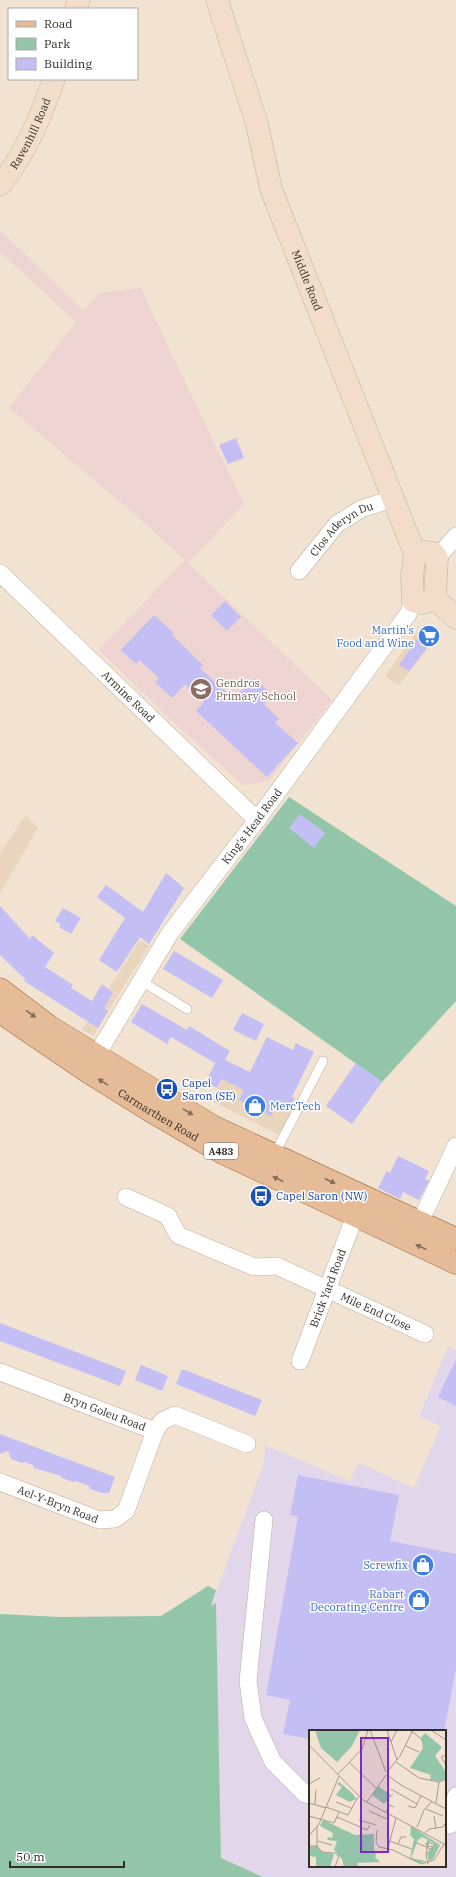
<svg xmlns="http://www.w3.org/2000/svg" width="456" height="1877" font-family="'IBM Plex Serif',serif">
  <style>
    .built { fill: #e9d4bd }
    .industrial { fill: #e1d6ea; fill-rule: evenodd }
    .education { fill: #eed4d0 }
    .green { fill: #93c6a9 }
    .building { fill: #c3bff5 }
    .lines { fill: none; stroke-linecap: round; stroke-linejoin: round }
    .lane-casing { stroke: #beaf9e; stroke-width: 10 }
    .street-casing { stroke: #beaf9e; stroke-width: 18 }
    .secondary-casing { stroke: #beaf9e; stroke-width: 23 }
    .primary-casing { stroke: #9b6d43; stroke-width: 23 }
    .lane { stroke: #fff; stroke-width: 9 }
    .street { stroke: #fff; stroke-width: 17 }
    .secondary { stroke: #f2ddcb; stroke-width: 22 }
    .primary { stroke: #e5bc97; stroke-width: 22 }
    .oneway { fill: #836d59 }
    .labels { text-anchor: middle; dominant-baseline: central; stroke-width: 3; stroke-linejoin: round; paint-order: stroke }
    .shield { fill: #fff; stroke: #706c67; stroke-width: 1 }
    .shield-label { font-size: 10px; font-weight: bold; fill: #332d26 }
    .street-label { font-size: 11px; fill: #332d26; stroke: #fff }
    .shop-label { font-size: 11px; fill: #366cbe; stroke: #fff; text-anchor: end }
    .education-label { font-size: 11px; fill: #785e54; stroke: #fff; text-anchor: start }
    .transit-label { font-size: 11px; fill: #164399; stroke: #fff; text-anchor: start }
    .inset-road { fill: none; stroke: #a59a8d; stroke-width: 1 }
    .view { fill: #7b2cbf; fill-opacity: 0.15; stroke: #7b2cbf; stroke-width: 2 }
    .inset-edge { fill: none; stroke: #332d26; stroke-width: 2 }
  </style>
  <rect width="100%" height="100%" fill="#f1e2d1"/>
  <g class="built">
    <path d="M423,629L435,638L399,685L385,676L418,630Z"/>
    <path d="M26,815L38,828L0,893V853Z"/>
    <path d="M140,940L149,946L93,1036L82,1030Z"/>
    <path d="M229,1067L303,1103L285,1138L212,1101Z"/>
  </g>
  <path class="industrial" d="M448,1347L456,1351V1877H263L221,1858L216,1603L211,1606L264,1463L265,1445L349,1481L359,1463L414,1488L441,1426L419,1417ZM310,1731H445V1866H310Z"/>
  <path class="education" d="M0,230L84,311L99,293L141,288L162,334L244,504L188,563L332,700L269,781L243,785L171,720L99,650L185,560L132,512L9,408L76,322L0,252Z"/>
  <g class="green">
    <path d="M289,797L456,906V1001L382,1082L180,939Z"/>
    <path d="M208,1586L216,1590L211,1606L216,1603L221,1858L263,1877H0V1614L60,1617L161,1616Z"/>
  </g>
  <g class="building">
    <path d="M236,438L244,458L228,464L219,445Z"/>
    <path d="M225,601L241,617L227,631L211,615Z"/>
    <path d="M154,615L174,633L172,635L203,665L200,668L234,699L254,678L273,695L264,704L279,719L275,723L298,743L267,777L196,711L204,702L185,684L172,698L155,682L159,678L139,660L136,664L121,650Z"/>
    <path d="M425,628L435,638L409,671L399,665Z"/>
    <path d="M300,814L325,833L314,848L289,828Z"/>
    <path d="M166,873L184,888L149,944L140,937L117,972L99,960L125,918L97,897L106,885L143,912Z"/>
    <path d="M0,906L30,939L32,935L54,953L45,967L73,985L71,988L92,1001L102,984L113,993L104,1008L108,1011L98,1028L24,981L25,979L0,955Z"/>
    <path d="M63,908L81,918L71,934L59,927L61,924L55,921Z"/>
    <path d="M174,951L223,980L212,998L163,969Z"/>
    <path d="M142,1004L187,1030L189,1026L230,1051L225,1060L250,1072L267,1037L293,1050L296,1043L314,1052L292,1097L294,1098L288,1111L276,1106L271,1116L239,1100L244,1090L222,1079L217,1088L206,1082L215,1063L171,1037L167,1044L131,1022Z"/>
    <path d="M242,1013L264,1024L256,1041L233,1030Z"/>
    <path d="M356,1063L382,1082L352,1124L326,1106Z"/>
    <path d="M398,1156L429,1171L425,1179L429,1181L419,1200L403,1192L400,1199L378,1188L387,1171L390,1173Z"/>
    <path d="M0,1323L126,1371L120,1386L0,1341Z"/>
    <path d="M456,1359V1406L438,1397Z"/>
    <path d="M141,1365L168,1376L162,1391L135,1380Z"/>
    <path d="M182,1369L262,1400L255,1416L176,1384Z"/>
    <path d="M0,1434L115,1477L109,1493H101L90,1489L89,1486L76,1481L73,1482L62,1478L61,1476L34,1468L33,1465L25,1462L22,1463L11,1459L8,1451L0,1454Z"/>
    <path d="M298,1475L399,1495L390,1541L456,1554V1668L444,1731H310V1739L283,1734L290,1700L266,1695L298,1517L290,1515Z"/>
  </g>
  <g class="lines">
    <g class="lane-casing">
      <g id="lane">
        <path d="M141,981L187,1009"/>
        <path d="M274,1155L323,1061"/>
      </g>
    </g>
    <g class="street-casing">
      <g id="street">
        <path d="M437,558L456,536"/>
        <path id="s1" d="M299,571L337,524L361,509L392,499"/>
        <path id="s2" d="M0,573L257,820"/>
        <path id="s3" d="M96,1056L170,933L257,820L408,614L413,601"/>
        <path id="s4" d="M126,1197L168,1216L178,1235L254,1267L277,1266L425,1334"/>
        <path d="M420,1222L456,1146"/>
        <path id="s5" d="M300,1361L355,1216"/>
        <path id="s6" d="M0,1372L155,1431L162,1421L175,1415L247,1444"/>
        <path id="s7" d="M0,1482L99,1520L115,1519L126,1511L155,1431"/>
        <path d="M264,1520L248,1681L253,1718L273,1762L305,1794L310,1795"/>
        <path d="M450,1825L456,1796"/>
      </g>
    </g>
    <g class="secondary-casing">
      <g id="secondary">
        <path id="s8" d="M217,0L257,124L271,189L415,554"/>
        <path d="M76,9L79,0"/>
        <path id="s9" d="M0,185C25,155 41,116 54,79"/>
        <path d="M415,554L412,576L413,601L422,603L435,599"/>
        <path d="M415,554L425,552L433,553L437,558L435,599"/>
        <path d="M435,599L456,618"/>
      </g>
    </g>
    <g class="primary-casing">
      <g id="primary">
        <path d="M0,989L50,1027L214,1127L456,1239"/>
        <path id="s10" d="M0,1012L88,1072L149,1110L221,1152L456,1263"/>
      </g>
    </g>
    <use href="#lane" class="lane"/>
    <use href="#street" class="street"/>
    <use href="#secondary" class="secondary"/>
    <use href="#primary" class="primary"/>
  </g>
  <defs><path id="oneway-solid" d="M-6-.8H1V-3.2L6.5 0L1 3.2V.8H-6Z"/></defs>
  <g class="oneway">
    <use href="#oneway-solid" transform="translate(31 1014) rotate(36)"/>
    <use href="#oneway-solid" transform="translate(103 1082) rotate(-148)"/>
    <use href="#oneway-solid" transform="translate(188 1112) rotate(31)"/>
    <use href="#oneway-solid" transform="translate(278 1179) rotate(-154)"/>
    <use href="#oneway-solid" transform="translate(330 1181) rotate(25)"/>
    <use href="#oneway-solid" transform="translate(421 1247) rotate(-155)"/>
  </g>
  <defs>
    <g id="supermarket-disc" transform="scale(1.15)"><circle r="9.5" fill="#3f7fe0" stroke="#fff"/><path d="M-6-5.5h2.5l.6 2H6L4.5 2H-2.5L-4.4-4H-6ZM-1.5 3.2a1.3 1.3 0 1 0 .1 0ZM3 3.2a1.3 1.3 0 1 0 .1 0Z" fill="#fff"/></g>
    <g id="school-disc" transform="scale(1.15)"><circle r="9.5" fill="#8d6e63" stroke="#fff"/><path d="M0-5L7-2L0 1L-7-2ZM-4 1L0 2.5L4 1V4Q0 6-4 4Z" fill="#fff"/></g>
    <g id="bus-disc" transform="scale(1.15)"><circle r="9.5" fill="#1a4fb4" stroke="#fff"/><path d="M-5-6H5V4H4V6H2V4H-2V6H-4V4H-5ZM-3.5-4V0h7V-4ZM-3.5 1.2v1.5H-2V1.2ZM2 1.2v1.5H3.5V1.2Z" fill="#fff"/></g>
    <g id="shop-disc" transform="scale(1.15)"><circle r="9.5" fill="#3f7fe0" stroke="#fff"/><path d="M-5-2.5h2.3a2.7 3.5 0 0 1 5.4 0H5L5.5 6h-11ZM-1.5-2.5h3a1.5 2.3 0 0 0-3 0Z" fill="#fff"/></g>
  </defs>
  <g fill-rule="evenodd">
    <use href="#supermarket-disc" x="429" y="636"/>
    <use href="#school-disc" x="201" y="689"/>
    <use href="#bus-disc" x="167" y="1089"/>
    <use href="#shop-disc" x="255" y="1106"/>
    <use href="#bus-disc" x="261" y="1196"/>
    <use href="#shop-disc" x="423" y="1565"/>
    <use href="#shop-disc" x="419" y="1600"/>
  </g>
  <g class="labels">
    <rect class="shield" x="204" y="1143" width="34" height="16" rx="3"/>
    <g class="shield-label">
      <text x="221" y="1151">A483</text>
    </g>
    <g class="street-label">
      <text stroke="none"><textPath href="#s9" startOffset="60">Ravenhill Road</textPath></text>
      <text stroke="none"><textPath href="#s8" startOffset="295">Middle Road</textPath></text>
      <text stroke="none"><textPath href="#s1" startOffset="61">Clos Aderyn Du</textPath></text>
      <text stroke="none"><textPath href="#s2" startOffset="178">Armine Road</textPath></text>
      <text stroke="none"><textPath href="#s3" startOffset="278">King's Head Road</textPath></text>
      <text stroke="none"><textPath href="#s10" startOffset="189">Carmarthen Road</textPath></text>
      <text stroke="none"><textPath href="#s5" startOffset="78">Brick Yard Road</textPath></text>
      <text stroke="none"><textPath href="#s4" startOffset="282">Mile End Close</textPath></text>
      <text stroke="none"><textPath href="#s6" startOffset="112">Bryn Goleu Road</textPath></text>
      <text stroke="none"><textPath href="#s7" startOffset="62">Ael-Y-Bryn Road</textPath></text>
    </g>
    <g class="shop-label">
      <text x="414" y="630">Martin's<tspan x="414" dy="13">Food and Wine</tspan></text>
      <text x="270" y="1106" text-anchor="start">MercTech</text>
      <text x="408" y="1565">Screwfix</text>
      <text x="404" y="1594">Rabart<tspan x="404" dy="13">Decorating Centre</tspan></text>
    </g>
    <g class="education-label">
      <text x="216" y="683">Gendros<tspan x="216" dy="13">Primary School</tspan></text>
    </g>
    <g class="transit-label">
      <text x="182" y="1083">Capel<tspan x="182" dy="13">Saron (SE)</tspan></text>
      <text x="276" y="1196">Capel Saron (NW)</text>
    </g>
  </g>
  <g transform="translate(309 1730)">
    <rect width="137" height="137" fill="#f1e2d1"/>
    <path d="M6,0H51L43,16L28,32L12,18ZM116,3L133,17L126,26L137,42V48L132,51L121,50L122,45L101,38L114,18L112,8ZM30,52L44,64L47,69L41,72L27,65L33,57L28,54ZM69,56L82,65L85,63L75,74L63,65ZM14,90L46,105L65,104V120L68,122L66,127L71,132L48,133L49,137H35L33,129L25,120L28,111L18,110L19,107L23,108L24,103L11,96ZM102,96L131,115L124,129L120,131L118,123L126,114L121,111L118,116L116,115L119,110L113,107L109,110L102,128L117,131L111,133L101,129L105,109L101,105ZM8,116L13,122L25,124L21,137H7V127L0,126V117Z" fill="#93c6a9"/>
    <path class="inset-road" d="M61,0L77,42M78,0L88,30M101,0L115,11M122,0L137,10M82,12L88,0M0,15L54,70L137,115M97,16L110,22M137,25L132,27L137,35M40,32L67,58M87,32L110,48L130,52L137,49M78,42L91,26L104,0M29,44L53,19L59,0M78,45L92,55L137,79M0,54L11,48M82,59L108,74M27,72L42,78M58,72L77,45M0,73L17,78M127,73L130,52M6,74L7,60M99,76L106,78L112,66M17,77L39,85L49,67M117,79L134,86M60,81L78,89M77,82L81,75L85,77M0,86L25,93L30,82M125,86L127,98M28,87L58,100L61,95M50,90L67,95M108,97L115,80L123,71M68,100L67,112L70,117L84,120L112,134L125,130L135,114M116,103L120,99L134,97L137,92M0,106L10,94L30,46M9,111L23,115M80,111L103,119M108,113L124,120M89,114L92,107H97M0,116H8V97M8,116L13,122L26,123L30,126L26,137M79,118L87,88M119,134L117,125L119,112L126,115L124,117L119,116"/>
    <path class="view" d="M52,8H79V122H52Z"/>
    <rect width="137" height="137" class="inset-edge"/>
  </g>
  <rect x="8" y="8" width="130" height="72" fill="#ffffff" stroke="#adaba8"/>
  <rect x="16" y="21" width="20" height="6" fill="#e5bc97" stroke="#adaba8"/>
  <text x="44" y="28" font-size="12" fill="#332d26">Road</text>
  <rect x="16" y="38" width="20" height="12" fill="#93c6a9" stroke="#adaba8"/>
  <text x="44" y="48" font-size="12" fill="#332d26">Park</text>
  <rect x="16" y="58" width="20" height="12" fill="#c3bff5" stroke="#adaba8"/>
  <text x="44" y="68" font-size="12" fill="#332d26">Building</text>
  <path d="M10 1861v6h114v-6" fill="none" stroke="#332d26" stroke-width="2"/>
  <text x="16" y="1861" font-size="12" fill="#332d26" stroke="#ffffff" stroke-width="3" paint-order="stroke">50 m</text>
</svg>
